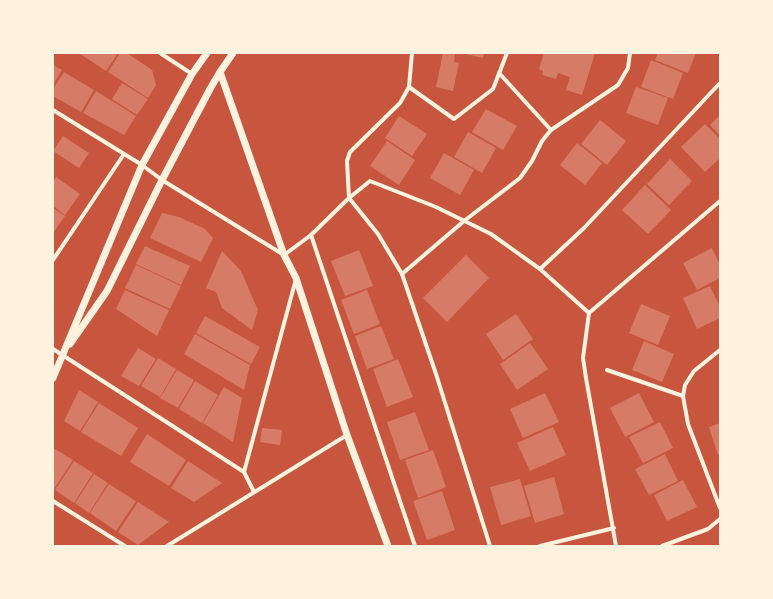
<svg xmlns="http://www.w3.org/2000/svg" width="773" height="599" font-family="'PT Serif',serif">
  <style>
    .building { fill: #d67c66 }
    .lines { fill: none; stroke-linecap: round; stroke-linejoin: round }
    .minor { stroke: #fff3e0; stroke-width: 4 }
    .tertiary { stroke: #fff3e0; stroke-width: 7 }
  </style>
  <rect width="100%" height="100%" fill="#c8553d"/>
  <g class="building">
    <path d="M79,53H118L106,71Z"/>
    <path d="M120,53H127L152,70L156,85L148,98L108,72Z"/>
    <path d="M443,53H455L454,62L459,63L453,91L436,87Z"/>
    <path d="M461,53H484L483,58Z"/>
    <path d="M544,53H595L582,95L566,90L570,77L558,73L556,79L542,75L543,71L539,69Z"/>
    <path d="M658,53H696L688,73L655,60Z"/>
    <path d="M651,60L683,73L673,99L641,87Z"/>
    <path d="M53,65L62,70L53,85Z"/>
    <path d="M64,72L94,90L81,112L53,96V89Z"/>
    <path d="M122,83L148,99L137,115L112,99Z"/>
    <path d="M636,87L668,98L658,125L626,113Z"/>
    <path d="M96,91L136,116L124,135L83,113Z"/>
    <path d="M486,109L517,126L503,150L472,132Z"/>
    <path d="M720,115V136L710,125Z"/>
    <path d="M399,116L427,134L412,156L385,138Z"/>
    <path d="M600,120L626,141L607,165L581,144Z"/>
    <path d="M705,124L720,139V158L705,172L681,147Z"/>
    <path d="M468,132L496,148L482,173L454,157Z"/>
    <path d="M63,136L89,153L79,168L53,151Z"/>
    <path d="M387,141L415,160L399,185L370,166Z"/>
    <path d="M577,143L602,163L585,185L560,165Z"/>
    <path d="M444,153L474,170L460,195L430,178Z"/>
    <path d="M670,159L692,181L669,205L647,184Z"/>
    <path d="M56,177L80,194L65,215L53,206V182Z"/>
    <path d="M645,185L671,210L648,234L622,210Z"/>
    <path d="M53,208L65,216L53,233Z"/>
    <path d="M162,213L179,217L205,229L213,238L201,262L150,238Z"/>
    <path d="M145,246L190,266L181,285L136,264Z"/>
    <path d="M712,248L720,265V278L697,290L683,263Z"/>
    <path d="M359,250L373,286L345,296L331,261Z"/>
    <path d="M222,251L241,271L258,310L252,330L222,308L216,292L206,288Z"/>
    <path d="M466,255L489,278L447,322L423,298Z"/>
    <path d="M136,265L181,286L170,309L125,288Z"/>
    <path d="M710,286L720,307V318L697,329L683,298Z"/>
    <path d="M125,290L169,310L157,336L116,309Z"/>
    <path d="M367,290L380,324L354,334L341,300Z"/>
    <path d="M641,304L670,316L658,345L629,333Z"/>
    <path d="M516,314L533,339L503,360L486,334Z"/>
    <path d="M205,316L260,347L251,364L196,333Z"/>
    <path d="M381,326L394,359L367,369L355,336Z"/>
    <path d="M195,334L250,365L244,390L184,354Z"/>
    <path d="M644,341L674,354L662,382L632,370Z"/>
    <path d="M530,343L548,369L517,390L500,364Z"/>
    <path d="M138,348L156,359L139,386L121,376Z"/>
    <path d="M158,358L176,369L160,397L141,386Z"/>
    <path d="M398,359L413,397L387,407L373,369Z"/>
    <path d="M177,370L194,380L178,408L160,398Z"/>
    <path d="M195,381L218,395L202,423L179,409Z"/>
    <path d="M224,387L242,398L233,442L203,423Z"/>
    <path d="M79,390L98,402L80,431L64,421Z"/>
    <path d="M545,393L559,422L523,438L510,409Z"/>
    <path d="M639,393L654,422L625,437L610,408Z"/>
    <path d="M99,403L138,428L121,456L81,432Z"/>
    <path d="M415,412L429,450L400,460L387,422Z"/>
    <path d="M660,422L673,448L643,463L629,437Z"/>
    <path d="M720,423V454L718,455L709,427Z"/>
    <path d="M553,427L566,455L530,471L517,443Z"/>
    <path d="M262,428L282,430L280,445L260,442Z"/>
    <path d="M147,434L186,460L169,486L130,462Z"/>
    <path d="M55,449L73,460L54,489H53V451Z"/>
    <path d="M433,450L446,487L418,498L405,460Z"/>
    <path d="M665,454L678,481L649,495L635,469Z"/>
    <path d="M74,461L93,473L74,503L55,490Z"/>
    <path d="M188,461L222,483L194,502L171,488Z"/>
    <path d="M94,474L108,483L89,513L75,503Z"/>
    <path d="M554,477L564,514L535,523L524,486Z"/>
    <path d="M520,479L531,516L501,525L490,487Z"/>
    <path d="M683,480L697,507L667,521L654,495Z"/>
    <path d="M109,484L136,501L116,531L90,513Z"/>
    <path d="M442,491L455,530L427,540L413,501Z"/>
    <path d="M138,502L169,522L138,545L118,532Z"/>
  </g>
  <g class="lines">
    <g class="minor">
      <path d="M160,53L192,74"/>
      <path d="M412,53L409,87L400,103L350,152L347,161L349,198L378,234L402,274L436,374L490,546"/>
      <path d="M499,73L551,130"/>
      <path d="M409,87L454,119L493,89L507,53"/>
      <path d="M53,110L142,165L162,180L284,255L311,235L349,198L370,181L436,207L491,234L540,269L589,313"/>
      <path d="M311,235L415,546"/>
      <path d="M53,260L124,154"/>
      <path d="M540,269L584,228L720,83"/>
      <path d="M402,274L464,221L520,178L532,161L542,141L551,130L618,85L628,68L630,53"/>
      <path d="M53,349L244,472L254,492"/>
      <path d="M607,370L683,396L688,424L720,508"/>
      <path d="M683,396L685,385L694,371L720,350"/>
      <path d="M244,472L296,279"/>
      <path d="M53,501L125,546"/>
      <path d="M167,546L347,435"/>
      <path d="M540,546L614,528"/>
      <path d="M616,546L586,378L583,358L589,313L720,201"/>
      <path d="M662,546L708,529L720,519"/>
    </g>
    <g class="tertiary">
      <path d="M220,72L284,255L296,278L347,435L388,546"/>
      <path d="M70,344L107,291L162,180L210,89L220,72L233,53"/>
      <path d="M53,378L142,165L192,74L207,53"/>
    </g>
  </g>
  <rect width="773" height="599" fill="none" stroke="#fff3e0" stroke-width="108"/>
</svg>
